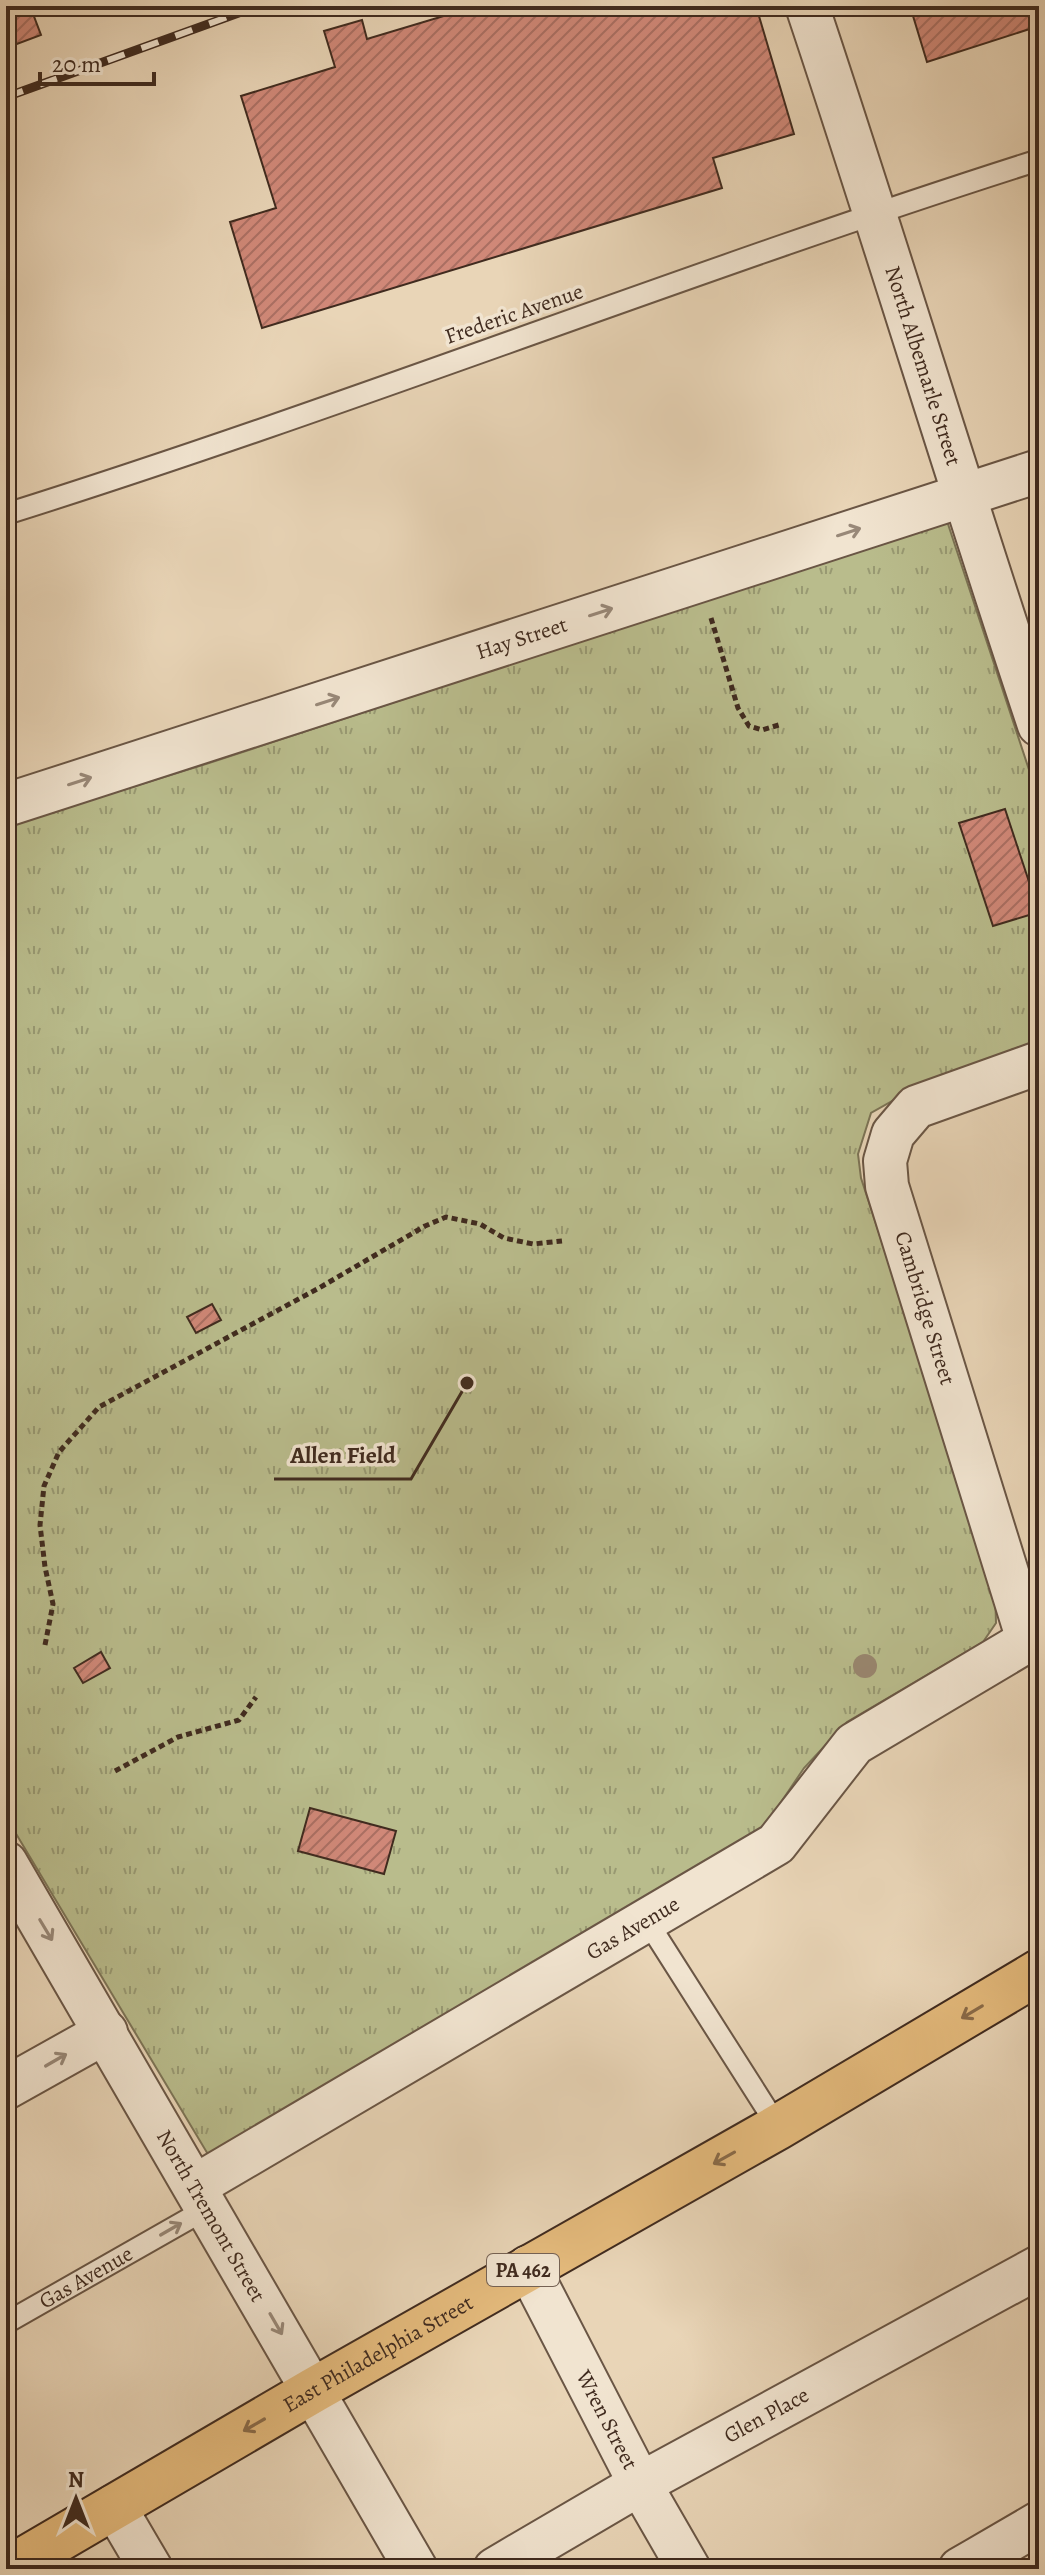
<svg xmlns="http://www.w3.org/2000/svg" width="1045" height="2575" font-family="Alegreya,serif">
  <style>
    .park { fill: url(#park-tufts); stroke: #7c7456; stroke-width: 2 }
    .building { fill: url(#building-hatch); stroke: #402b1f; stroke-width: 2 }
    .lines { fill: none; stroke-linecap: round; stroke-linejoin: round }
    .service-casing { stroke: #6a5645; stroke-width: 24 }
    .minor-casing { stroke: #6a5645; stroke-width: 46 }
    .primary-casing { stroke: #402b1f; stroke-width: 48 }
    .path { stroke: #402b1f; stroke-width: 5; stroke-dasharray: 6 4; stroke-linecap: butt }
    .service { stroke: #f1e4d0; stroke-width: 20 }
    .minor { stroke: #f1e4d0; stroke-width: 42 }
    .primary { stroke: #e4ba7c; stroke-width: 44 }
    .rail-casing { stroke: #402b1f; stroke-width: 9 }
    .rail { stroke: #f1e4d0; stroke-width: 6; stroke-dasharray: 18; stroke-linecap: butt }
    .tree { fill: #998770 }
    .oneway { stroke: #988878 }
    .oneway2 { stroke: #8a6b49 }
    .labels { text-anchor: middle; dominant-baseline: central; stroke-width: 7; stroke-linejoin: round; paint-order: stroke }
    .shield { fill: #f1e4d0; stroke: #756254; stroke-width: 2 }
    .shield-label { font-size: 20px; font-weight: bold; fill: #402b1f }
    .street-label { font-size: 22px; fill: #402b1f; stroke: #f1e4d0 }
    .leader { fill: none; stroke: #402b1f; stroke-width: 3 }
    .callout-dot { fill: #402b1f; stroke: #f1e4d0; stroke-width: 3 }
    .callout-label { font-size: 24px; text-anchor: middle; font-weight: bold; fill: #402b1f; stroke: #f1e4d0; stroke-width: 7; stroke-linejoin: round; paint-order: stroke }
  </style>
  <defs>
    <pattern id="park-tufts" width="24" height="20" patternUnits="userSpaceOnUse" patternTransform="scale(2)"><rect width="24" height="20" fill="#b9bc8c"/><path d="M3 7l-1-3M5 7V3M7 7l1-3M15 17l-1-3M17 17v-4M19 17l1-3" fill="none" stroke="#989972"/></pattern>
    <pattern id="building-hatch" width="6" height="6" patternUnits="userSpaceOnUse" patternTransform="scale(2)"><rect width="6" height="6" fill="#d08878"/><path d="M-1 1l2-2M0 6l6-6M5 7l2-2" fill="none" stroke="#aa6f62"/></pattern>
  </defs>
  <rect width="100%" height="100%" fill="#e9d5b7"/>
  <filter id="stains"><feTurbulence type="fractalNoise" baseFrequency=".0025" numOctaves="4"/><feColorMatrix values="0 0 0 0 .2 0 0 0 0 .09 0 0 0 0 .02 0 0 0 .5 -.17"/></filter>
  <radialGradient id="worn" r=".72"><stop offset=".6" stop-color="#630" stop-opacity="0"/><stop offset="1" stop-color="#630" stop-opacity=".3"/></radialGradient>
  <path class="park" d="M947,521L1039,800V1043L919,1086L871,1113L858,1154L861,1178L995,1588L996,1623L983,1642L847,1722L804,1768L761,1832L209,2156L6,1817V826L209,763Z"/>
  <g class="building">
    <path d="M6,6H30L41,35L6,48Z"/>
    <path d="M477,6H756L794,134L713,158L722,188L262,328L230,222L276,208L241,96L335,67L324,31L362,20L367,39Z"/>
    <path d="M910,6H1039V26L927,62Z"/>
    <path d="M1005,809L1039,912L993,926L959,823Z"/>
    <path d="M212,1304L221,1320L196,1333L187,1317Z"/>
    <path d="M101,1652L110,1668L83,1683L74,1668Z"/>
    <path d="M310,1808L396,1831L384,1874L298,1851Z"/>
  </g>
  <g class="lines">
    <g class="service-casing">
      <g id="service">
        <path d="M6,514C353,405 692,270 1039,160"/>
        <path d="M647,1921L778,2127"/>
        <path id="s1" d="M6,2323L208,2208"/>
      </g>
    </g>
    <g class="minor-casing">
      <g id="minor">
        <path id="s2" d="M807,6C887,245 959,486 1039,725"/>
        <path id="s3" d="M6,805L1039,471"/>
        <path d="M1028,1640L887,1186L885,1161L893,1134L916,1107L1039,1063"/>
        <path id="s4" d="M6,1863L416,2569"/>
        <path d="M6,2088L106,2032"/>
        <path id="s5" d="M195,2186L776,1844L854,1744L1039,1634"/>
        <path id="s6" d="M528,2267L640,2484L689,2569"/>
        <path d="M114,2506L151,2569"/>
        <path id="s7" d="M495,2569L640,2484L1039,2267"/>
        <path d="M960,2569L1039,2523"/>
      </g>
    </g>
    <g class="primary-casing">
      <g id="primary">
        <path id="s8" d="M8,2569L314,2390L778,2127L1039,1972"/>
      </g>
    </g>
    <g class="path">
      <path d="M711,618L738,708L749,726L762,730L782,724"/>
      <path d="M45,1645L53,1604L45,1567L40,1525L44,1486L59,1452L99,1407L319,1288L425,1226L446,1217L480,1224L504,1238L533,1244L562,1241"/>
      <path d="M115,1771L178,1737L239,1720L256,1697"/>
    </g>
    <use href="#service" class="service"/>
    <use href="#minor" class="minor"/>
    <use href="#primary" class="primary"/>
    <g class="rail-casing">
      <path id="rail" d="M6,97L258,6"/>
    </g>
    <use href="#rail" class="rail"/>
  </g>
  <circle class="tree" cx="865" cy="1666" r="12"/>
  <defs><path id="oneway-shaft" d="M-6 0H5M1.5-3L5.5 0L1.5 3" fill="none" stroke-width="1.6" stroke-linecap="round" stroke-linejoin="round" transform="scale(2)"/></defs>
  <g class="oneway">
    <use href="#oneway-shaft" transform="translate(849 532) rotate(-18)"/>
    <use href="#oneway-shaft" transform="translate(601 612) rotate(-18)"/>
    <use href="#oneway-shaft" transform="translate(328 701) rotate(-18)"/>
    <use href="#oneway-shaft" transform="translate(80 781) rotate(-18)"/>
    <use href="#oneway-shaft" transform="translate(46 1930) rotate(59)"/>
    <use href="#oneway-shaft" transform="translate(56 2060) rotate(-30)"/>
    <use href="#oneway-shaft" transform="translate(171 2229) rotate(-30)"/>
    <use href="#oneway-shaft" transform="translate(276 2324) rotate(60)"/>
  </g>
  <g class="oneway2">
    <use href="#oneway-shaft" transform="translate(972 2012) rotate(149)"/>
    <use href="#oneway-shaft" transform="translate(724 2158) rotate(151)"/>
    <use href="#oneway-shaft" transform="translate(254 2425) rotate(150)"/>
  </g>
  <g class="labels">
    <rect class="shield" x="487" y="2254" width="72" height="32" rx="6"/>
    <g class="shield-label">
      <text x="523" y="2270">PA 462</text>
    </g>
    <g class="street-label">
      <text transform="translate(514 314) rotate(-19)">Frederic Avenue</text>
      <text stroke="none"><textPath href="#s2" startOffset="378">North Albemarle Street</textPath></text>
      <text stroke="none"><textPath href="#s3" startOffset="542">Hay Street</textPath></text>
      <text transform="translate(925 1308) rotate(73)">Cambridge Street</text>
      <text stroke="none"><textPath href="#s5" startOffset="508">Gas Avenue</textPath></text>
      <text stroke="none"><textPath href="#s4" startOffset="408">North Tremont Street</textPath></text>
      <text stroke="none"><textPath href="#s1" startOffset="92">Gas Avenue</textPath></text>
      <text stroke="none"><textPath href="#s8" startOffset="428">East Philadelphia Street</textPath></text>
      <text stroke="none"><textPath href="#s7" startOffset="312">Glen Place</textPath></text>
      <text stroke="none"><textPath href="#s6" startOffset="172">Wren Street</textPath></text>
    </g>
  </g>
  <path class="leader" d="M467 1383L411 1479H274"/>
  <circle class="callout-dot" cx="467" cy="1383" r="8"/>
  <g class="callout-label">
    <text x="343" y="1463">Allen Field</text>
  </g>
  <rect width="1045" height="2575" fill="none" stroke="#e9d5b7" stroke-width="32"/>
  <rect x="8" y="8" width="1029" height="2559" fill="none" stroke="#402b1f" stroke-width="4"/>
  <rect x="16" y="16" width="1013" height="2543" fill="none" stroke="#402b1f" stroke-width="2"/>
  <g transform="translate(76 2499)" stroke="#f1e4d0" stroke-width="6" paint-order="stroke">
  <path d="M0-6L14 30L0 20L-14 30Z" fill="#402b1f"/>
  <text y="-12" font-size="22" font-weight="bold" text-anchor="middle" fill="#402b1f">N</text>
  </g>
  <path d="M40 72v12h114v-12" fill="none" stroke="#402b1f" stroke-width="4"/>
  <text x="52" y="72" font-size="24" fill="#402b1f" stroke="#f1e4d0" stroke-width="6" paint-order="stroke">20 m</text>
  <rect width="100%" height="100%" filter="url(#stains)"/>
  <rect width="100%" height="100%" fill="url(#worn)"/>
</svg>
